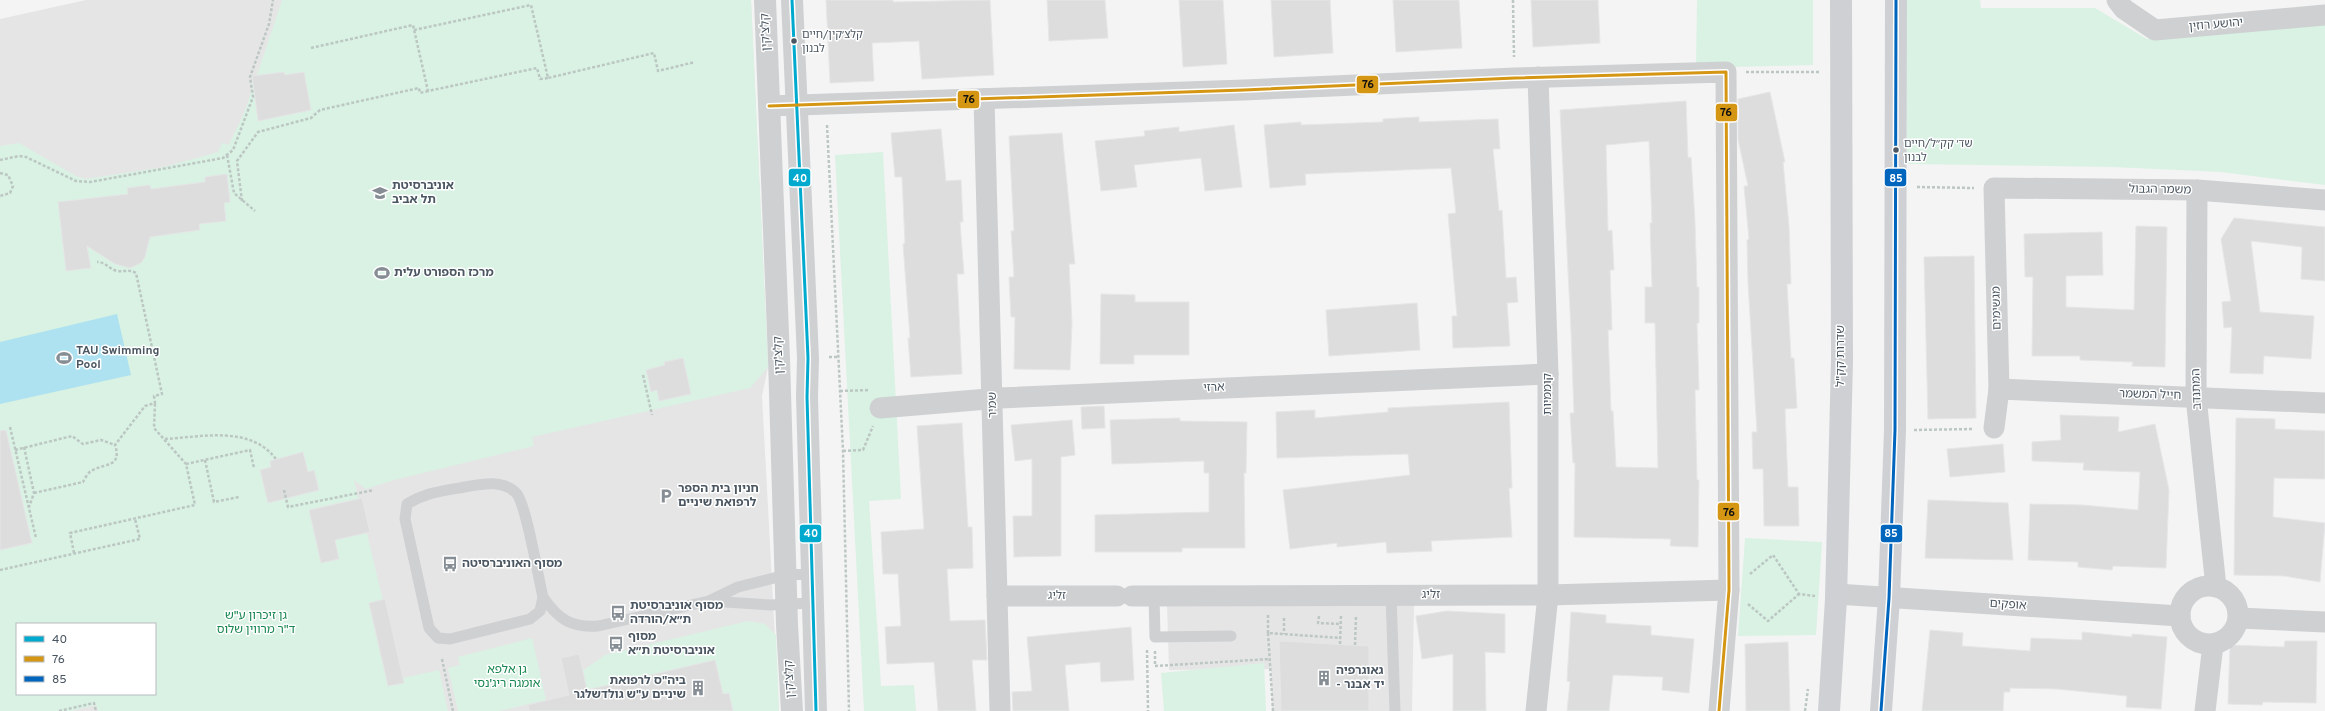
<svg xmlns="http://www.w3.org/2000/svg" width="2325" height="711" font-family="Overpass,'Noto Sans Hebrew',sans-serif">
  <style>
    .education { fill: #e6e5e6; fill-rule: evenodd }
    .green { fill: #d9f2e3; fill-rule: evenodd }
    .water { fill: #aee2f0 }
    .building { fill: #ddddde; stroke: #e5e6e7; fill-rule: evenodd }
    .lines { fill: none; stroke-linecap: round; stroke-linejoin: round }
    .path { stroke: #bcc7c4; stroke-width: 2.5; stroke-dasharray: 3 2; stroke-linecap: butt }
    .service { stroke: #ced0d2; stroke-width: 11 }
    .minor { stroke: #ced0d2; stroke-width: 21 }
    .tertiary { stroke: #ced0d2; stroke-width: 22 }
    .secondary { stroke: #ced0d4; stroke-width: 22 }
    .bus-1-casing { stroke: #fff; stroke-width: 6 }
    .bus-2-casing { stroke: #fff; stroke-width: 6 }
    .bus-3-casing { stroke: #fff; stroke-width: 6 }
    .bus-1 { stroke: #00a9ce; stroke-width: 3 }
    .bus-2 { stroke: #d49613; stroke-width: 3 }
    .bus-3 { stroke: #0065bd; stroke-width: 3 }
    .bus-dot { fill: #4a5661; stroke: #fff; stroke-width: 1.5 }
    .labels { text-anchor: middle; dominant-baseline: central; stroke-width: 3; stroke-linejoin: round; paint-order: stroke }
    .bus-label { font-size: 11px; fill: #4a5661; stroke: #fff; text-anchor: start }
    .street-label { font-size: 12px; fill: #4a5661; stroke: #fff }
    .poi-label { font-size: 12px; font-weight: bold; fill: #4a5661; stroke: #fff; text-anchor: start }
    .park-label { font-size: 12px; fill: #17864f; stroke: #fff }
    .line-badge { stroke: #fff; stroke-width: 1.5 }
    .badge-label { font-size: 11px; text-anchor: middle; font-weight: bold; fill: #fff }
    .pale-badge-label { font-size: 11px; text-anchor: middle; font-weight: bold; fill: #111 }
  </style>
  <rect width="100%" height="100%" fill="#f4f4f4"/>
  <g class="education">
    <path d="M86,0H751L768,367L762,396L779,711H0V19ZM17,624H155V694H17Z"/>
    <path d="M1414,603L1412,711H1272L1271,669L1169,670L1167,604Z"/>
  </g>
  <g class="green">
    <path d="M282,0H751L768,367L750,388L532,437L534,446L394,480L366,489L354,480L403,683V678L439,670L448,711H98L96,705L71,711H0V146L19,143L76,176L86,179L164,167L218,152L222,143L229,145C238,124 254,99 252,76L257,75ZM17,624H155V694H17Z"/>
    <path d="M1697,0H1813V65L1696,68Z"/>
    <path d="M1907,0H1980L1981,8H2095L2147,39L2325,21V185L2221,172L2112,167L1907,164Z"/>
    <path d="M883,152L901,499L869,501L881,686L914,685L916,711H864L835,155Z"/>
    <path d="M1745,538L1822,542L1816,635L1738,636Z"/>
    <path d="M748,621L765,624L776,635L779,711H733L729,693L723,694L715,660L661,672L664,683L585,711L581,672L605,655Z"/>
    <path d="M532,638L546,700L499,711H458L448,668L460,665L458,657Z"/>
    <path d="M1264,663L1266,711H1164L1161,673Z"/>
  </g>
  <path class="water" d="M117,314L131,375L0,404V342Z"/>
  <g class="building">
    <path d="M826,0H893V2L990,0L994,75L922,79L919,41L872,43L874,81L830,83Z"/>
    <path d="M1047,0H1105L1108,38L1049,41Z"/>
    <path d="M1179,0H1223L1227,64L1183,67Z"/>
    <path d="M1271,0H1330L1333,53L1274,57Z"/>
    <path d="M1393,0H1459L1462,48L1396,52Z"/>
    <path d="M1531,0H1598L1600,43L1533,47Z"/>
    <path d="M284,72L285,75L304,72L311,110L258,121L252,76Z"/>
    <path d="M1770,92L1785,162H1783L1789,226L1791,284H1787L1791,358H1794L1797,408L1785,409L1788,487H1798L1799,526H1764L1763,469H1753L1752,432H1757L1748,282L1747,240L1749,239L1744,186H1748L1738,139V99Z"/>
    <path d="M1686,101L1688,158L1691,157L1695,222L1697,287H1699V323H1697L1699,390H1695L1697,480H1699L1698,547L1670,546L1671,539L1574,537L1575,463H1573L1570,413H1574L1571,331L1560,110ZM1649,141L1652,223H1650L1652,287H1645V323H1655L1658,468L1616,467L1613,411H1611L1608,330H1612L1610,270H1614L1612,230L1608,231L1606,145Z"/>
    <path d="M1419,117V122L1498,119L1500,149H1493L1499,211L1502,210L1506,278L1516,277L1518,302L1507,303L1510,346L1453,348L1452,316H1457L1448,214L1456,213L1451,168L1305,174L1306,185L1270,188L1264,125L1301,122V125L1383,122V119Z"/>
    <path d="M1234,125L1242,187L1205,191L1201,158L1134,165L1137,187L1101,191L1095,141L1145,136L1144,131L1179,127V132Z"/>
    <path d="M941,129L946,181L961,180L963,222H960L964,274H957L962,374L911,377L908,338H910L903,244L905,243L902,177H895L891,133Z"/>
    <path d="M1062,133L1075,264H1069L1072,323L1070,370L1014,369L1015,317H1011L1009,277H1014L1011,231H1014L1009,136Z"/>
    <path d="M227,174L230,202L224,203L226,221L199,224L200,230L150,237L145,257L141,263L130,268L115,264L87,246L91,268L66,271L58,202L128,194L127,188L150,185L151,189L205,182V177Z"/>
    <path d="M2234,218L2325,227V281L2301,279L2302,247L2251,241L2260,312L2314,316L2311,359L2264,356L2263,374L2230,373L2232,327L2224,328L2222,302L2231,301L2221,239Z"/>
    <path d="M2136,226L2167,227L2165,367L2132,366L2133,362L2080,360V356H2032L2033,277H2025L2024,234L2102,232L2103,275L2066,276V307L2134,310Z"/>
    <path d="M1974,256L1976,418L1928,419L1924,257Z"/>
    <path d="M1101,294L1135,295V302H1189V355H1134V364H1100Z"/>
    <path d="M1417,303L1420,350L1329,356L1326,310Z"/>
    <path d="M683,358L691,394L659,401L657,390L651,392L646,370L665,365L664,362Z"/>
    <path d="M1509,402L1512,488H1509L1512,537L1431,541L1432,551L1387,553L1386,542L1337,547V543L1290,549L1283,490L1410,475L1408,454L1277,458L1276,412L1315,410V418L1388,412V408Z"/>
    <path d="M1104,406L1105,428L1082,429L1081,407Z"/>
    <path d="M2060,415L2119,417L2118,432L2155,424L2169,490L2166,568L2113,566L2112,570L2078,567V562L2028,560L2030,504L2083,505L2138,510L2140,472L2083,470L2084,463L2032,461V442L2061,440Z"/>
    <path d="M1180,418V421L1247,422L1246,473H1244L1245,548H1182V552H1095V515L1209,512V473H1204V461L1112,464L1110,420Z"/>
    <path d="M2236,418L2275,419V429L2325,431V479L2274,478L2273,517L2325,523L2320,582L2284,576L2234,575Z"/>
    <path d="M1072,420L1075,455L1061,457V556L1014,557L1013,516H1032V459L1015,461L1011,425Z"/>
    <path d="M962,423L968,527H972L973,568L947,569L950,621L985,620L987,660H972L976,711H938L934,662L887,664L885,627L901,626L898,574H883L881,532L924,529L917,426Z"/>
    <path d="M6,430L32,543L0,550V431Z"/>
    <path d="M2003,444L2005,472L1950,477L1947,449Z"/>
    <path d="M303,452L308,472L314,470L319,490L268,503L260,470L271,467L270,461Z"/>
    <path d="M362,498L370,532L335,540L339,559L321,563L309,510Z"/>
    <path d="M1928,500L2008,503L2013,560L1925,558Z"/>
    <path d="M385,599L404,683L388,686L369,603Z"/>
    <path d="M1447,611L1505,614V653L1485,652L1486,711H1453V654L1422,659L1416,616Z"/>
    <path d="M1571,612L1606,615V623L1651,626V635L1694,639L1689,693L1662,690L1663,677L1613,675L1609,711H1567L1570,682L1567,681Z"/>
    <path d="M1131,627L1134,680L1101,682L1100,662L1065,665L1069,711H1013L1012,692L1032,691L1027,637Z"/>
    <path d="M1930,630L1963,633L1962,646L2030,651L2031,638L2082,640V632L2132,637V634L2167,637L2161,709L2126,707L2127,696L2057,689L2010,688V692H2004L2003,711H1922Z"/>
    <path d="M1279,641L1369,646V711H1281Z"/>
    <path d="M2285,641H2317L2316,703L2263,702L2262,705L2228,704L2230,645L2284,647Z"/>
    <path d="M1788,642L1790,711H1746L1745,644Z"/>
    <path d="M579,654L587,690L715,660L723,694L729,693L733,711H529L528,705L569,695L561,658Z"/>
  </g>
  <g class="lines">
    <g class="path">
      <path d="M1513,0L1514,57"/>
      <path d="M414,30L531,5L548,78L654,53L658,71L695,62"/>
      <path d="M311,48L413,25L428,91L537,68L540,79L548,78"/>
      <path d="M1746,72H1821"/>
      <path d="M827,125L843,451L849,711"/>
      <path d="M227,155L234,193L255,211"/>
      <path d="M0,160L19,156L26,157L76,181L90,182L223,158L233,150L253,97L250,77L269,24L273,0"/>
      <path d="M0,173L8,175L13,186L10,193L0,196"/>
      <path d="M1917,187L1974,188"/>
      <path d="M242,201L237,161L258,132L311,118L320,110L419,88L420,93L428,91"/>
      <path d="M829,357H838"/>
      <path d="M643,375L652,415"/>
      <path d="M840,391L870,390"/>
      <path d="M10,427L36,538"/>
      <path d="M1914,430L1973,429"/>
      <path d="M165,439C202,437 250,425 276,459"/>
      <path d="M24,447L34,493L29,507"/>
      <path d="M15,450L72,436L83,444L101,440L115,445"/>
      <path d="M843,451L863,450L873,426"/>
      <path d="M205,460L214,502L239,497"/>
      <path d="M186,464L250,450L254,468"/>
      <path d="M284,490L288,507L374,490"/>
      <path d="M34,493L83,482C85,478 89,471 93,470C106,463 122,467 115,445L145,406L155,403L154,396L162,394L136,273C129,269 125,272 117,271C109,269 106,262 97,262"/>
      <path d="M74,553L70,533L195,505L186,464L154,428L155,403"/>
      <path d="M0,570L140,539L135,519"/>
      <path d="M1750,574L1773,555L1799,594L1815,596"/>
      <path d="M1748,604L1768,621L1799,594"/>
      <path d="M1268,615V633"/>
      <path d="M1319,616L1318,623L1341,624"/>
      <path d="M1284,618V634"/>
      <path d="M1340,644L1341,615"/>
      <path d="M1355,645L1356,616"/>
      <path d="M1147,650L1148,711"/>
      <path d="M1155,651V666L1270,659"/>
      <path d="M442,659L453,711"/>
      <path d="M59,711L94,703L96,711"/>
      <path d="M1273,711L1268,633L1341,638"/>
      <path d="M1805,711L1808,689"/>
    </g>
    <g class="service">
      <path d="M1154,595L1155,637L1231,636"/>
      <path d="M1391,595L1395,711"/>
      <path d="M543,597L540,611L530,619L450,639L438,638L429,628L405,519L407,504C427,492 442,491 465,487C481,484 504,479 517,494C527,508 538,577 543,597C558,619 571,628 598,626L709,601L738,587L786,575L813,574"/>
      <path d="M709,601L770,605L812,603"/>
    </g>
    <g class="minor">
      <path d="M2117,0L2124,9L2155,30L2325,15"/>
      <path d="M984,99L1000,711"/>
      <path d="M769,106L1244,90L1515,78L1726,72L1729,590L1719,711"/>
      <path d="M2197,190L2196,397L2216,587"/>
      <path d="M1999,389L2325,403"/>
      <path d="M880,408L1000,398L1548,374"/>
      <path d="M1994,428L1999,389L1994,188L2197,190L2325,200"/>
      <circle cx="2209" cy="615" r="29"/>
      <path d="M1836,594L2180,616"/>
      <path d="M997,596H1117"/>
      <path d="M1132,596L1548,595L1729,590"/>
      <path d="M2239,618L2325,622"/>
      <path d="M1536,711L1548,595V374L1538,77"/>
      <path d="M2205,711L2213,645"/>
    </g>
    <g class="tertiary">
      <path d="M765,0L779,359L787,625L792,711"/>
      <path d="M792,0L808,358L807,397L816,711"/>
    </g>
    <g class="secondary">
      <path d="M1829,711L1836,599L1842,361L1841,0"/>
      <path d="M1881,711L1889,598L1895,430L1896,0"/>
    </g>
    <g class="bus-1-casing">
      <path id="bus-1" d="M792,0L808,358L807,397L816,711"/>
    </g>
    <g class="bus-2-casing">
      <path id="bus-2" d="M769,106L1244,90L1515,78L1726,72L1729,590L1719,711"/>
    </g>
    <g class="bus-3-casing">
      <path id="bus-3" d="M1881,711L1889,598L1895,430L1896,0"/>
    </g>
    <use href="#bus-1" class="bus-1"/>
    <use href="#bus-2" class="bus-2"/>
    <use href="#bus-3" class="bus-3"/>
  </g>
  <defs>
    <g id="university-bare" transform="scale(1.2)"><path d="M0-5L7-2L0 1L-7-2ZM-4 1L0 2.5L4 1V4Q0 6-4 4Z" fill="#868d94" stroke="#fff" stroke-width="2.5" paint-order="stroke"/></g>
    <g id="stadium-bare" transform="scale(1.2)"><path d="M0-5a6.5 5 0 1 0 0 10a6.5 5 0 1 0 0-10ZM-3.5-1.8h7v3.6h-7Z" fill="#868d94" stroke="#fff" stroke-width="2.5" paint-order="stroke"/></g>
    <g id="parking-bare" transform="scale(1.2)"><path d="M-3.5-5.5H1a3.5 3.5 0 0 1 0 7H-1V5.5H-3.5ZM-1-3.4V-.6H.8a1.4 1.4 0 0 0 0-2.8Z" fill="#868d94" stroke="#fff" stroke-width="2.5" paint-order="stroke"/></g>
    <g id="bus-bare" transform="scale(1.2)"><path d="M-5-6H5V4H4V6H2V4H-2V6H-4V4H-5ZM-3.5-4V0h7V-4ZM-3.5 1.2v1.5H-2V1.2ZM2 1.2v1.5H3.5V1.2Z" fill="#868d94" stroke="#fff" stroke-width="2.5" paint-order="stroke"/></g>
    <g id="building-bare" transform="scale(1.2)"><path d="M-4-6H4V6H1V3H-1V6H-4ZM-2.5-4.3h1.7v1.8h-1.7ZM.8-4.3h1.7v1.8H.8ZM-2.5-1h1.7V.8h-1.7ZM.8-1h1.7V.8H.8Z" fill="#868d94" stroke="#fff" stroke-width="2.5" paint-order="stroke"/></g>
  </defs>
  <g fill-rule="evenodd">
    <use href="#university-bare" x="380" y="193"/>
    <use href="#stadium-bare" x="382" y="273"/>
    <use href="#stadium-bare" x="64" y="358"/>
    <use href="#parking-bare" x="666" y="496"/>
    <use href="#bus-bare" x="450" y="564"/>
    <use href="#bus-bare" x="618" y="613"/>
    <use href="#bus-bare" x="616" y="644"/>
    <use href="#building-bare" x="1324" y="678"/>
    <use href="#building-bare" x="698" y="688"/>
  </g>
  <g class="bus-dot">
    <circle cx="794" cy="41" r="3.5"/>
    <circle cx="1896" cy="150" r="3.5"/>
  </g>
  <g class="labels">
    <g class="bus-label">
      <text x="802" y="35">קלצ׳קין/חיים<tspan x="802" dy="14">לבנון</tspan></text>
      <text x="1904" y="144">שד׳ קק״ל/חיים<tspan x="1904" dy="14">לבנון</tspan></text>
    </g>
    <g class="street-label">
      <text transform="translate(2216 25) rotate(-5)">יהושע רוזין</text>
      <text transform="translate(766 32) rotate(-92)">קלצ'קין</text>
      <text transform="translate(2160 190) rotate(1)">משמר הגבול</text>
      <text transform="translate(1997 308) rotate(-91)">מגשימים</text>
      <text transform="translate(779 355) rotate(-92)">קלצ'קין</text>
      <text transform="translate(1841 356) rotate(-90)">שדרות קק"ל</text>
      <text transform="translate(1214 388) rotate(-3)">ארזי</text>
      <text transform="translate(2197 389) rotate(-92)">המתנדב</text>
      <text transform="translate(1548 394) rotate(-90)">קוממיות</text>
      <text transform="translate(2150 395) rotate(2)">חייל המשמר</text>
      <text transform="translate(993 405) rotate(-91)">שמיר</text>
      <text x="1431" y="595">זליג</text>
      <text transform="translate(1057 596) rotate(1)">זליג</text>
      <text transform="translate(2008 605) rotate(4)">אופקים</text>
      <text transform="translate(790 679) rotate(-93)">קלצ'קין</text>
    </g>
    <g class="poi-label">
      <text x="392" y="186">אוניברסיטת<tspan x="392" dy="14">תל אביב</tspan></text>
      <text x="394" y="273">מרכז הספורט עלית</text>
      <text x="76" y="351">TAU Swimming<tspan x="76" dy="14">Pool</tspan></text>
      <text x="678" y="489">חניון בית הספר<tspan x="678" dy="14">לרפואת שיניים</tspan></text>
      <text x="462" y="564">מסוף האוניברסיטה</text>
      <text x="630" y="606">מסוף אוניברסיטת<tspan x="630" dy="14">ת״א/הורדה</tspan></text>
      <text x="628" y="637">מסוף<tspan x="628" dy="14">אוניברסיטת ת״א</tspan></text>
      <text x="1336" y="671">גאוגרפיה<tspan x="1336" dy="14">- יד אבנר</tspan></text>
      <text x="686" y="681" text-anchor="end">ביה"ס לרפואת<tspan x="686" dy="14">שיניים ע"ש גולדשלגר</tspan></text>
    </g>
    <g class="park-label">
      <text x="256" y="616">גן זיכרון ע"ש<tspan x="256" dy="14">ד"ר מרווין שלוס</tspan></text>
      <text x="507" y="670">גן אלפא<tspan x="507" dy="14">אומגה ריג'נסי</tspan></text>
    </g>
  </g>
  <g class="line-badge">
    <rect x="1356" y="75" width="23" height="19" rx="4" fill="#d49613"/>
    <rect x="957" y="90" width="23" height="19" rx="4" fill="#d49613"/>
    <rect x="1715" y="103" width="23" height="19" rx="4" fill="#d49613"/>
    <rect x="788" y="168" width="23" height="19" rx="4" fill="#00a9ce"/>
    <rect x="1884" y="168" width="23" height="19" rx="4" fill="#0065bd"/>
    <rect x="1717" y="502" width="23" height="19" rx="4" fill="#d49613"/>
    <rect x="799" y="524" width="23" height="19" rx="4" fill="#00a9ce"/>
    <rect x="1880" y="524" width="23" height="19" rx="4" fill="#0065bd"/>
  </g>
  <g class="badge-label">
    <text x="800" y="182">40</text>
    <text x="1896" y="182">85</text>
    <text x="811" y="537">40</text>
    <text x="1891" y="537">85</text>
  </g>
  <g class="pale-badge-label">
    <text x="1368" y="88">76</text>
    <text x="969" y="103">76</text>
    <text x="1726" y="116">76</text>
    <text x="1729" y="516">76</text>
  </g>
  <rect x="16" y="623" width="140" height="72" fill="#ffffff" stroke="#b7bbc0"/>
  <rect x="24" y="636" width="20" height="6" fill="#00a9ce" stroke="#b7bbc0"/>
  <text x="52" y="643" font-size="12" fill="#4a5661">40</text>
  <rect x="24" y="656" width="20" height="6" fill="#d49613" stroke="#b7bbc0"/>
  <text x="52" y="663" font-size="12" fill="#4a5661">76</text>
  <rect x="24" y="676" width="20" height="6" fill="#0065bd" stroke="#b7bbc0"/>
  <text x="52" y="683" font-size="12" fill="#4a5661">85</text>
</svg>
